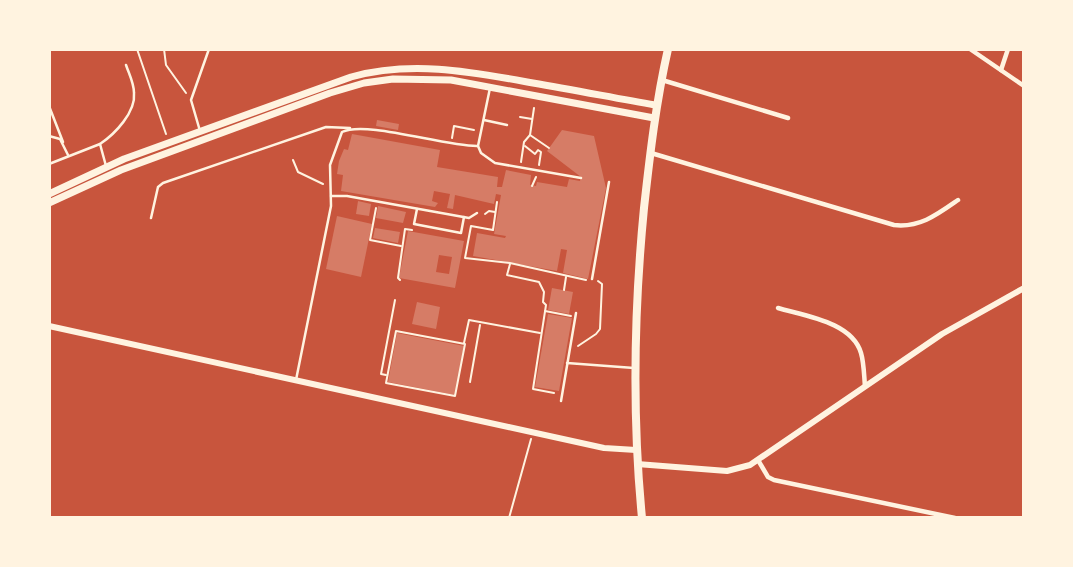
<svg xmlns="http://www.w3.org/2000/svg" width="1073" height="567" font-family="'Golos Text',sans-serif">
  <style>
    .building { fill: #d67c66; fill-rule: evenodd }
    .lines { fill: none; stroke-linecap: round; stroke-linejoin: round }
    .path { stroke: #fff3e0; stroke-width: 2 }
    .service { stroke: #fff3e0; stroke-width: 2.5 }
    .minor { stroke: #fff3e0; stroke-width: 4.5 }
    .tertiary { stroke: #fff3e0; stroke-width: 6 }
    .primary { stroke: #fff3e0; stroke-width: 7 }
    .trunk { stroke: #fff3e0; stroke-width: 8 }
  </style>
  <rect width="100%" height="100%" fill="#c8553d"/>
  <g class="building">
    <path d="M377,120L399,124L398,130L376,126Z"/>
    <path d="M562,130L594,136L606,188L588,279L563,273L567,250L561,249L557,271L473,256L477,233L505,238L506,236L494,234L501,195L496,194L494,204L455,195L453,209L447,208L450,194L434,191L432,201L438,203L435,207L341,191L343,175L337,174L339,161L344,149L348,150L352,134L440,150L437,167L498,177L497,187H502L506,170L531,175L530,185L536,186L537,182L567,187L569,179L580,181L581,177L547,151Z"/>
    <path d="M358,201L371,204L369,216L356,214Z"/>
    <path d="M378,206L406,212L403,223L376,218Z"/>
    <path d="M337,216L372,224L361,277L326,269Z"/>
    <path d="M375,228L400,232L398,243L373,238Z"/>
    <path d="M408,231L464,241L455,288L399,278ZM439,255L452,257L449,274L436,272Z"/>
    <path d="M552,288L573,292L569,314L548,310Z"/>
    <path d="M417,302L440,307L436,329L412,324Z"/>
    <path d="M548,314L572,318L559,391L535,387Z"/>
    <path d="M397,333L464,346L455,395L388,382Z"/>
  </g>
  <g class="lines">
    <g class="path">
      <path d="M137,49L166,134"/>
      <path d="M164,49L166,65L186,93"/>
      <path d="M520,117L532,119"/>
      <path d="M530,135L549,148"/>
      <path d="M452,138L454,126L474,130"/>
      <path d="M525,146L535,154L538,150L541,152L539,165"/>
      <path d="M293,160L298,172L323,184"/>
      <path d="M521,162L524,142L530,135L534,108"/>
      <path d="M532,186L536,177"/>
      <path d="M497,202L493,230L471,226L465,258L510,263L586,280"/>
      <path d="M376,208L370,240L401,246"/>
      <path d="M485,214L489,211L495,212"/>
      <path d="M510,264L507,275L539,282L544,292L543,302L546,305L533,389L554,393"/>
      <path d="M400,280L398,278L405,229L412,230"/>
      <path d="M564,290L566,277"/>
      <path d="M545,311L571,316"/>
      <path d="M396,331L465,344L455,396L386,383Z"/>
      <path d="M464,343L469,320L540,333"/>
      <path d="M578,346L596,334L600,329L602,284L598,281"/>
      <path d="M386,375L381,374L395,300"/>
      <path d="M470,382L480,325"/>
      <path d="M509,518L531,439"/>
      <path d="M827,518H845"/>
    </g>
    <g class="service">
      <path d="M490,88L478,146L481,153L495,163L581,178"/>
      <path d="M49,106L63,142"/>
      <path d="M484,120L507,125"/>
      <path d="M200,131L191,100L209,49"/>
      <path d="M49,136L60,139L68,155"/>
      <path d="M49,164L100,144"/>
      <path d="M106,166L100,144C115,134 136,112 134,93C134,83 129,74 126,65"/>
      <path d="M331,196H347L469,218L477,213"/>
      <path d="M417,209L414,224L461,233L464,217"/>
      <path d="M151,218L158,187L163,183L326,127L350,128"/>
      <path d="M592,279L609,182"/>
      <path d="M567,363L634,368"/>
      <path d="M296,380L331,206L330,165L342,132C366,120 446,147 478,146"/>
      <path d="M561,401L576,313"/>
    </g>
    <g class="minor">
      <path d="M970,49L1024,86"/>
      <path d="M1001,70L1008,49"/>
      <path d="M662,80L788,118"/>
      <path d="M651,153L894,225C920,228 938,214 958,200"/>
      <path d="M778,308C805,316 852,322 861,353C864,363 864,376 865,386"/>
      <path d="M758,460L768,477L774,480L955,518"/>
    </g>
    <g class="tertiary">
      <path d="M49,326L604,448L636,450"/>
      <path d="M637,464L727,471L750,465L942,334L1024,288"/>
    </g>
    <g class="primary">
      <path d="M49,194L124,159L351,77C412,60 472,72 533,83C574,90 615,98 655,105"/>
      <path d="M49,203L121,170L330,93L364,83L393,79L451,80L654,118"/>
    </g>
    <path class="trunk" d="M642,518C632,415 634,311 644,208C650,154 656,102 668,49"/>
  </g>
  <rect width="1073" height="567" fill="none" stroke="#fff3e0" stroke-width="102"/>
</svg>
